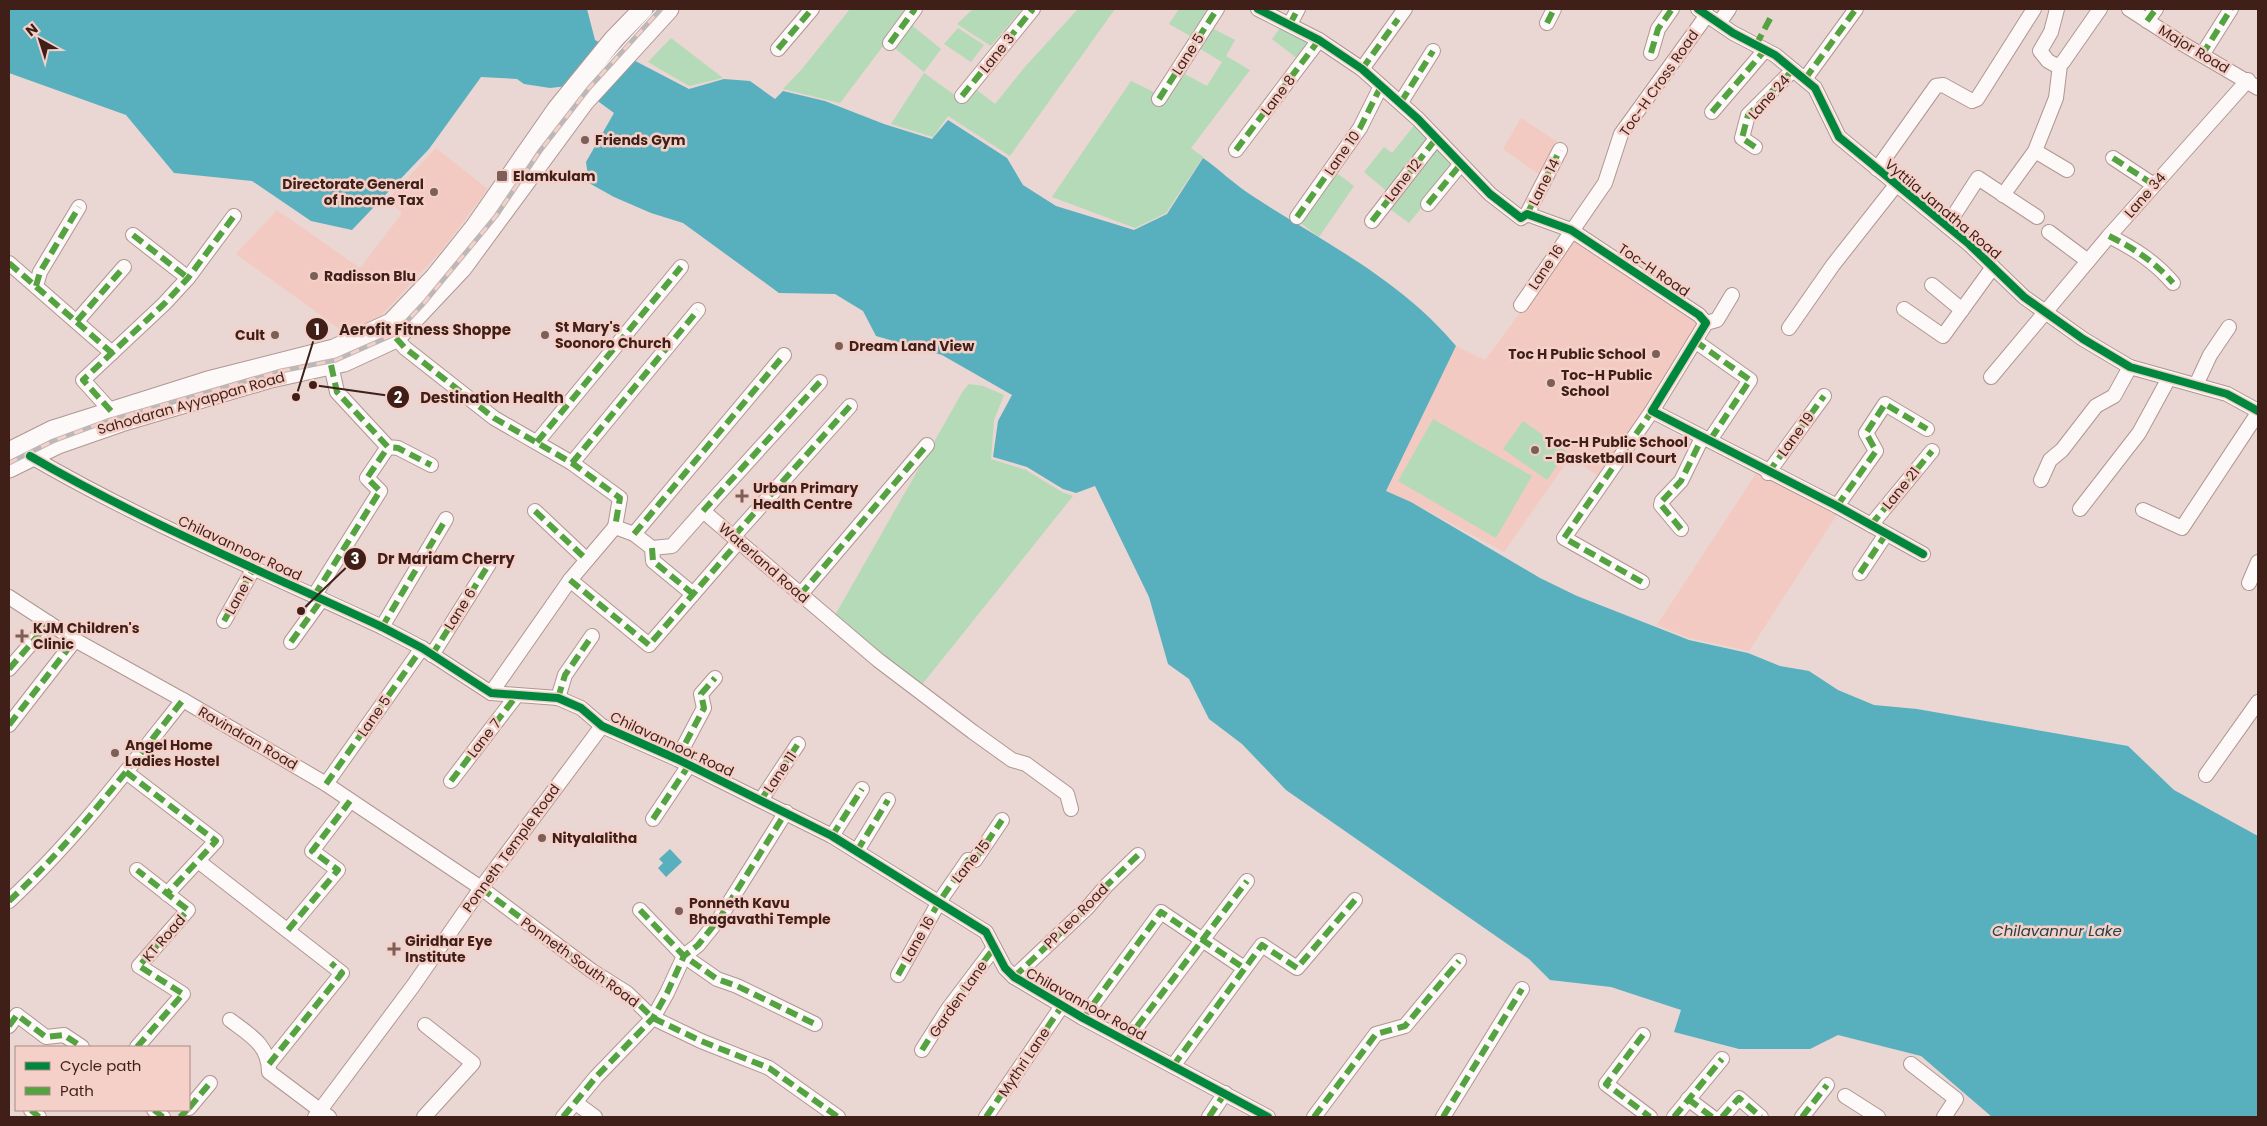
<svg xmlns="http://www.w3.org/2000/svg" width="2267" height="1126" font-family="Poppins,sans-serif">
  <style>
    .built { fill: #f3cac2 }
    .green { fill: #b4dab8 }
    .water { fill: #58b0be }
    .lines { fill: none; stroke-linecap: round; stroke-linejoin: round }
    .minor-casing { stroke: #af9793; stroke-width: 16 }
    .major-casing { stroke: #af9793; stroke-width: 21 }
    .minor { stroke: #fcf9f8; stroke-width: 14 }
    .major { stroke: #fcf9f8; stroke-width: 19 }
    .rail-casing { stroke: #bfb7b6; stroke-width: 5 }
    .rail { stroke: #f4d0c8; stroke-width: 3; stroke-dasharray: 9; stroke-linecap: butt }
    .quiet { stroke: #54a240; stroke-width: 6; stroke-dasharray: 12 6; stroke-linecap: butt }
    .cycleway-casing { stroke: #f4d0c8; stroke-width: 11 }
    .cycleway { stroke: #00873e; stroke-width: 8 }
    .poi-dot { fill: #7b5f59; stroke: #f4d0c8; stroke-width: 2 }
    .labels { text-anchor: middle; dominant-baseline: central; stroke-width: 5; stroke-linejoin: round; paint-order: stroke }
    .street-label { font-size: 14px; fill: #3f1f18; stroke: #f4d0c8 }
    .poi-label { font-size: 14px; font-weight: bold; fill: #3f1f18; stroke: #f4d0c8; text-anchor: start }
    .water-label { font-size: 15px; font-style: italic; fill: #274147; stroke: #f4d0c8 }
    .leader { fill: none; stroke: #3f1f18; stroke-width: 2 }
    .callout-dot { fill: #3f1f18; stroke: #f4d0c8; stroke-width: 2 }
    .mark-label { font-size: 15px; text-anchor: middle; font-weight: bold; fill: #fff }
    .callout-label { font-size: 15px; text-anchor: middle; font-weight: bold; fill: #3f1f18; stroke: #f4d0c8; stroke-width: 5; stroke-linejoin: round; paint-order: stroke }
  </style>
  <rect width="100%" height="100%" fill="#ead6d2"/>
  <g class="built">
    <path d="M1521,118L1559,143L1543,177L1503,149Z"/>
    <path d="M436,148L488,189L442,250L376,321L348,335L236,254L277,210L360,268L402,213L388,199Z"/>
    <path d="M1570,237L1631,275L1701,326L1599,477L1571,456L1504,552L1411,502L1385,491L1456,346L1485,360L1517,317Z"/>
    <path d="M1757,472L1838,513L1749,651L1689,638L1657,625Z"/>
  </g>
  <g class="green">
    <path d="M850,9H911L840,103L783,89L802,69Z"/>
    <path d="M973,9H1022L991,46L957,24Z"/>
    <path d="M1078,9H1115L1010,156L948,116L933,137L891,124L924,73L963,101L973,87L995,104L1024,68Z"/>
    <path d="M1179,9H1214L1194,38L1169,24Z"/>
    <path d="M909,23L941,49L924,72L892,46Z"/>
    <path d="M1283,24L1311,43L1298,59L1272,39Z"/>
    <path d="M1210,27L1235,40L1226,56L1250,70L1191,148L1203,157L1166,213L1135,228L1052,197L1131,81L1158,94L1181,72L1207,86L1222,62L1197,47Z"/>
    <path d="M958,28L984,45L971,62L944,44Z"/>
    <path d="M671,38L723,78L689,86L648,62Z"/>
    <path d="M1417,122L1431,140L1389,193L1364,172L1384,147L1392,153Z"/>
    <path d="M1434,145L1455,166L1409,223L1387,207Z"/>
    <path d="M1334,171L1354,186L1319,237L1298,221Z"/>
    <path d="M969,384L983,386L1004,395L994,420L991,459L1026,470L1062,492L1073,496L920,687L834,617L963,391Z"/>
    <path d="M1433,419L1532,476L1496,538L1398,481Z"/>
    <path d="M1523,421L1567,452L1547,480L1503,449Z"/>
  </g>
  <g class="water">
    <path d="M9,9H587L595,40L689,89L724,79L750,81L775,99L783,91L825,101L884,124L932,139L948,120L1007,158L1023,185L1056,206L1134,230L1167,214L1203,158C1220,170 1234,184 1251,195C1323,242 1400,279 1456,346L1386,491L1411,502L1540,578L1577,596L1689,640L1748,653L1780,666L1809,671L1838,690L1874,705L1917,709L2128,746L2174,790L2258,836V1117H1992L1921,1056L1838,1035L1810,1049H1739L1674,1032L1681,1010L1611,987L1550,980L1529,959L1286,790L1242,744L1209,719L1189,679L1168,664L1149,597L1095,486L1076,493L1063,489L1027,467L993,457L998,421L1012,395L942,355L876,336L863,311L835,294L779,293L683,223L651,213L614,197L589,183L586,162L614,113L576,85L550,88L524,84L517,79L481,77L429,149L352,230L311,221L252,181L174,173L126,115L9,73Z"/>
    <path d="M670,849L682,862L666,877L658,868L663,863L659,859Z"/>
  </g>
  <g class="lines">
    <g class="minor-casing">
      <g id="minor">
        <path d="M1258,9L1319,40L1362,69L1418,119L1490,194L1521,218L1527,214L1571,230L1699,315L1706,323L1652,411L1837,506L1923,554"/>
        <path d="M1698,9L1733,33L1775,55L1815,88L1839,137L1969,244L2024,297L2083,339L2130,367L2227,394L2258,411"/>
        <path d="M2057,9L2051,32L2040,51L2048,61L2057,66L2063,62L2100,9"/>
        <path d="M2129,9L2183,44L2258,88"/>
        <path d="M2147,21L2156,9"/>
        <path d="M1547,23L1554,9"/>
        <path d="M1719,23L1729,9"/>
        <path d="M1290,24L1298,9"/>
        <path d="M890,43L915,9"/>
        <path d="M778,49L812,9"/>
        <path d="M1651,53L1658,29L1672,9"/>
        <path d="M2202,55L2231,9"/>
        <path d="M1362,69L1405,9"/>
        <path d="M1805,79L1856,9"/>
        <path d="M962,96L1033,9"/>
        <path d="M1159,99L1217,9"/>
        <path d="M1401,102L1433,51"/>
        <path d="M1712,112L1765,50"/>
        <path d="M1755,147L1742,138L1748,115L1793,70"/>
        <path d="M1236,150L1319,40"/>
        <path d="M2035,151L2067,170"/>
        <path d="M2113,158L2154,185"/>
        <path d="M1877,169L1936,86L1943,85L1972,101L1977,99L2034,9"/>
        <path d="M2003,195L2035,151L2056,98L2060,65"/>
        <path d="M1428,204L1460,165"/>
        <path d="M1527,214L1560,150"/>
        <path d="M1297,217L1360,128L1381,86"/>
        <path d="M1372,221L1435,140"/>
        <path d="M1947,226L1978,178L2037,217"/>
        <path d="M2049,232L2088,261"/>
        <path d="M133,235L188,278"/>
        <path d="M2109,236C2135,249 2155,262 2173,283"/>
        <path d="M9,263L112,353"/>
        <path d="M1932,285L1962,310"/>
        <path d="M36,286L40,272L79,207"/>
        <path d="M1521,305L1605,183L1621,134L1707,15"/>
        <path d="M1904,309L1943,336L1993,267"/>
        <path d="M77,321L124,267"/>
        <path d="M1706,323L1717,320L1732,295"/>
        <path d="M1789,328L1833,265L1896,185"/>
        <path d="M396,338L405,348L494,418L572,463L620,498L615,527"/>
        <path d="M1695,341L1750,380L1710,440"/>
        <path d="M331,365L337,392L388,447L398,448L431,465"/>
        <path d="M1991,377L2109,236L2248,80"/>
        <path d="M2196,385L2210,355L2229,327"/>
        <path d="M111,411L83,380L164,304L188,278L234,216"/>
        <path d="M537,442L681,267"/>
        <path d="M30,456C143,522 264,572 382,627L422,648L491,693L558,698L581,708L602,726L677,759L832,836L986,932L1005,968L1014,977L1083,1018L1268,1117"/>
        <path d="M572,463L698,310"/>
        <path d="M1768,473L1824,396"/>
        <path d="M2041,480L2050,460L2062,450L2096,406L2114,396L2130,367"/>
        <path d="M1837,506L1876,451L1866,433L1885,404L1927,429"/>
        <path d="M2080,509L2139,433L2169,378"/>
        <path d="M2143,510L2182,528L2258,413"/>
        <path d="M535,511L587,560"/>
        <path d="M703,511L820,382"/>
        <path d="M1871,525L1932,451"/>
        <path d="M615,527L634,534L652,548L672,546L703,511L878,660L973,732L1012,760L1026,764L1067,794L1071,809"/>
        <path d="M1681,529L1661,505L1662,501L1681,481L1702,438"/>
        <path d="M634,534L784,355"/>
        <path d="M734,536L850,406"/>
        <path d="M652,548L653,561L693,594"/>
        <path d="M1860,573L1886,534"/>
        <path d="M570,580L649,645L739,541"/>
        <path d="M1642,582L1564,538L1652,411"/>
        <path d="M2249,583L2258,562"/>
        <path d="M800,595L927,445"/>
        <path d="M314,596L380,491L367,478L388,447"/>
        <path d="M9,597L75,640L183,700L326,784L481,888L592,971L627,993L653,1018L701,1041L769,1068L838,1117"/>
        <path d="M224,621L254,568"/>
        <path d="M382,627L446,519"/>
        <path d="M291,642L322,599"/>
        <path d="M432,655L489,564"/>
        <path d="M9,669L49,623"/>
        <path d="M491,693L570,580L615,527"/>
        <path d="M558,698L565,675L592,636"/>
        <path d="M9,725L75,640"/>
        <path d="M677,759L704,708L701,694L715,678"/>
        <path d="M126,772L216,841L167,894"/>
        <path d="M2206,775L2258,702"/>
        <path d="M451,781L517,695"/>
        <path d="M326,784L422,648"/>
        <path d="M761,800L798,744"/>
        <path d="M653,819L689,765"/>
        <path d="M832,836L862,789"/>
        <path d="M857,851L888,800"/>
        <path d="M198,861L342,973L269,1064"/>
        <path d="M9,901C74,841 128,769 183,700"/>
        <path d="M640,910L684,956L717,979L737,986L815,1024"/>
        <path d="M288,930L338,870L312,851L350,801"/>
        <path d="M898,975L939,902L968,860H975L1002,820"/>
        <path d="M1014,977L1087,908L1107,885L1138,855"/>
        <path d="M1083,1018L1161,912L1244,968"/>
        <path d="M230,1020C250,1035 269,1045 269,1072L329,1117"/>
        <path d="M9,1026L17,1015L46,1037L64,1035L82,1047"/>
        <path d="M1643,1035L1606,1084L1650,1117"/>
        <path d="M1126,1041L1247,881"/>
        <path d="M137,1047L183,994L139,966L188,910L137,870"/>
        <path d="M922,1050L948,1009L994,948"/>
        <path d="M1911,1064L1956,1099L1944,1117"/>
        <path d="M1173,1066L1262,945L1297,968L1355,900"/>
        <path d="M1845,1096L1878,1117"/>
        <path d="M1688,1099L1712,1117"/>
        <path d="M576,1103L595,1117"/>
        <path d="M189,1108L210,1083"/>
        <path d="M31,1110L39,1117"/>
        <path d="M154,1110L163,1117"/>
        <path d="M315,1117L413,986L481,888L602,726"/>
        <path d="M424,1117L473,1063L425,1025"/>
        <path d="M563,1117L596,1077L653,1018L667,993L684,956L698,945L719,919L786,812"/>
        <path d="M986,1117L1062,1006"/>
        <path d="M1209,1117L1225,1093"/>
        <path d="M1314,1117L1376,1034L1405,1026L1459,961"/>
        <path d="M1443,1117L1522,989"/>
        <path d="M1674,1117L1722,1059"/>
        <path d="M1722,1117L1739,1098L1761,1117"/>
        <path d="M1802,1117L1827,1085"/>
      </g>
    </g>
    <g class="major-casing">
      <g id="major">
        <path d="M9,452L53,430L208,381L334,349L391,323L435,277L475,227L557,109L614,39L643,9"/>
        <path d="M9,468L58,444L121,422L271,378L344,362L396,338L462,268L584,102L669,9"/>
      </g>
    </g>
    <use href="#minor" class="minor"/>
    <use href="#major" class="major"/>
    <g class="rail-casing">
      <path id="rail" d="M9,463L53,441L107,421L281,371L336,360L395,334L424,303L496,216L540,151L589,88L661,9"/>
    </g>
    <use href="#rail" class="rail"/>
    <g class="quiet">
      <path d="M2147,21L2156,9"/>
      <path d="M1547,23L1554,9"/>
      <path d="M1290,24L1298,9"/>
      <path d="M890,43L915,9"/>
      <path d="M1756,45L1772,15"/>
      <path d="M778,49L812,9"/>
      <path d="M1651,53L1658,29L1672,9"/>
      <path d="M2202,55L2231,9"/>
      <path d="M1362,69L1398,19"/>
      <path d="M1805,79L1856,9"/>
      <path d="M962,96L1033,9"/>
      <path d="M1159,99L1217,9"/>
      <path d="M1401,102L1433,51"/>
      <path d="M1712,112L1765,50"/>
      <path d="M1755,147L1742,138L1748,115L1793,70"/>
      <path d="M1236,150L1319,40"/>
      <path d="M2113,158L2154,185"/>
      <path d="M1428,204L1460,165"/>
      <path d="M1527,214L1560,150"/>
      <path d="M1297,217L1360,128L1381,86"/>
      <path d="M1372,221L1435,140"/>
      <path d="M133,235L188,278"/>
      <path d="M2109,236C2135,249 2155,262 2173,283"/>
      <path d="M9,263L112,353"/>
      <path d="M36,286L40,272L79,207"/>
      <path d="M77,321L124,267"/>
      <path d="M396,338L405,348L494,418L572,463L620,498L615,527"/>
      <path d="M1695,341L1750,380L1710,440"/>
      <path d="M331,365L337,392L388,447L398,448L431,465"/>
      <path d="M111,411L83,380L164,304L188,278L234,216"/>
      <path d="M537,442L681,267"/>
      <path d="M572,463L698,310"/>
      <path d="M1768,473L1824,396"/>
      <path d="M1837,506L1876,451L1866,433L1885,404L1927,429"/>
      <path d="M535,511L587,560"/>
      <path d="M703,511L820,382"/>
      <path d="M1871,525L1932,451"/>
      <path d="M1681,529L1661,505L1662,501L1681,481L1702,438"/>
      <path d="M634,534L784,355"/>
      <path d="M734,536L850,406"/>
      <path d="M652,548L653,561L693,594"/>
      <path d="M1860,573L1886,534"/>
      <path d="M570,580L649,645L739,541"/>
      <path d="M1642,582L1564,538L1652,411"/>
      <path d="M800,595L927,445"/>
      <path d="M314,596L380,491L367,478L388,447"/>
      <path d="M224,621L254,568"/>
      <path d="M382,627L446,519"/>
      <path d="M291,642L322,599"/>
      <path d="M432,655L489,564"/>
      <path d="M9,669L49,623"/>
      <path d="M558,698L565,675L592,636"/>
      <path d="M9,725L75,640"/>
      <path d="M677,759L704,708L701,694L715,678"/>
      <path d="M126,772L216,841L167,894"/>
      <path d="M451,781L517,695"/>
      <path d="M326,784L422,648"/>
      <path d="M761,800L798,744"/>
      <path d="M653,819L689,765"/>
      <path d="M832,836L862,789"/>
      <path d="M857,851L888,800"/>
      <path d="M481,888L592,971L627,993L653,1018L701,1041L769,1068L838,1117"/>
      <path d="M9,901C74,841 128,769 183,700"/>
      <path d="M640,910L684,956L717,979L737,986L815,1024"/>
      <path d="M288,930L338,870L312,851L350,801"/>
      <path d="M898,975L939,902L968,860H975L1002,820"/>
      <path d="M1014,977L1087,908L1107,885L1138,855"/>
      <path d="M1083,1018L1161,912L1244,968"/>
      <path d="M9,1026L17,1015L46,1037L64,1035L82,1047"/>
      <path d="M1643,1035L1606,1084L1650,1117"/>
      <path d="M1126,1041L1247,881"/>
      <path d="M137,1047L183,994L139,966L188,910L137,870"/>
      <path d="M922,1050L948,1009L994,948"/>
      <path d="M269,1064L342,973L331,963"/>
      <path d="M1173,1066L1262,945L1297,968L1355,900"/>
      <path d="M1688,1099L1712,1117"/>
      <path d="M189,1108L210,1083"/>
      <path d="M31,1110L39,1117"/>
      <path d="M154,1110L163,1117"/>
      <path d="M180,1117L187,1110"/>
      <path d="M563,1117L596,1077L653,1018L667,993L684,956L698,945L719,919L786,812"/>
      <path d="M986,1117L1062,1006"/>
      <path d="M1209,1117L1225,1093"/>
      <path d="M1314,1117L1376,1034L1405,1026L1459,961"/>
      <path d="M1443,1117L1522,989"/>
      <path d="M1674,1117L1722,1059"/>
      <path d="M1722,1117L1739,1098L1761,1117"/>
      <path d="M1802,1117L1827,1085"/>
    </g>
    <g class="cycleway-casing">
      <g id="cycleway">
        <path d="M1258,9L1319,40L1362,69L1418,119L1490,194L1521,218L1527,214L1571,230L1699,315L1706,323L1652,411L1837,506L1923,554"/>
        <path d="M1698,9L1733,33L1775,55L1815,88L1839,137L1969,244L2024,297L2083,339L2130,367L2227,394L2258,411"/>
        <path d="M30,456C143,522 264,572 382,627L422,648L491,693L558,698L581,708L602,726L677,759L832,836L986,932L1005,968L1014,977L1083,1018L1268,1117"/>
      </g>
    </g>
    <use href="#cycleway" class="cycleway"/>
  </g>
  <g class="poi-dot">
    <circle cx="585" cy="140" r="5"/>
    <rect x="496" y="170" width="12" height="12" rx="2.5"/>
    <circle cx="434" cy="192" r="5"/>
    <circle cx="314" cy="276" r="5"/>
    <circle cx="275" cy="335" r="5"/>
    <circle cx="545" cy="335" r="5"/>
    <circle cx="839" cy="346" r="5"/>
    <circle cx="1656" cy="354" r="5"/>
    <circle cx="1551" cy="383" r="5"/>
    <circle cx="1535" cy="450" r="5"/>
    <path d="M739.5 488.5h5v5h5v5h-5v5h-5v-5h-5v-5h5z"/>
    <path d="M19.5 628.5h5v5h5v5h-5v5h-5v-5h-5v-5h5z"/>
    <circle cx="115" cy="753" r="5"/>
    <circle cx="542" cy="838" r="5"/>
    <circle cx="679" cy="911" r="5"/>
    <path d="M391.5 941.5h5v5h5v5h-5v5h-5v-5h-5v-5h5z"/>
  </g>
  <g class="labels">
    <g class="street-label">
      <text transform="translate(2194 49) rotate(31)">Major Road</text>
      <text transform="translate(997 53) rotate(-51)">Lane 3</text>
      <text transform="translate(1188 54) rotate(-57)">Lane 5</text>
      <text transform="translate(1659 83) rotate(-55)">Toc-H Cross Road</text>
      <text transform="translate(1278 95) rotate(-53)">Lane 8</text>
      <text transform="translate(1769 97) rotate(-48)">Lane 24</text>
      <text transform="translate(1342 153) rotate(-55)">Lane 10</text>
      <text transform="translate(1403 180) rotate(-52)">Lane 12</text>
      <text transform="translate(1544 182) rotate(-63)">Lane 14</text>
      <text transform="translate(2145 195) rotate(-49)">Lane 34</text>
      <text transform="translate(1943 209) rotate(40)">Vyttila Janatha Road</text>
      <text transform="translate(1546 267) rotate(-56)">Lane 16</text>
      <text transform="translate(1654 270) rotate(34)">Toc-H Road</text>
      <text transform="translate(191 403) rotate(-16)">Sahodaran Ayyappan Road</text>
      <text transform="translate(1796 434) rotate(-54)">Lane 19</text>
      <text transform="translate(1901 488) rotate(-51)">Lane 21</text>
      <text transform="translate(240 548) rotate(25)">Chilavannoor Road</text>
      <text transform="translate(764 563) rotate(41)">Waterland Road</text>
      <text transform="translate(239 595) rotate(-61)">Lane 1</text>
      <text transform="translate(460 609) rotate(-58)">Lane 6</text>
      <text transform="translate(374 716) rotate(-55)">Lane 5</text>
      <text transform="translate(248 738) rotate(30)">Ravindran Road</text>
      <text transform="translate(484 738) rotate(-52)">Lane 7</text>
      <text transform="translate(672 744) rotate(25)">Chilavannoor Road</text>
      <text transform="translate(780 772) rotate(-56)">Lane 11</text>
      <text transform="translate(511 848) rotate(-54)">Ponneth Temple Road</text>
      <text transform="translate(971 861) rotate(-51)">Lane 15</text>
      <text transform="translate(1076 916) rotate(-45)">PP Leo Road</text>
      <text transform="translate(164 938) rotate(-49)">KT Road</text>
      <text transform="translate(918 939) rotate(-60)">Lane 16</text>
      <text transform="translate(580 962) rotate(36)">Ponneth South Road</text>
      <text transform="translate(958 999) rotate(-55)">Garden Lane</text>
      <text transform="translate(1086 1004) rotate(29)">Chilavannoor Road</text>
      <text transform="translate(1024 1062) rotate(-56)">Mythri Lane</text>
    </g>
    <g class="poi-label">
      <text x="595" y="140">Friends Gym</text>
      <text x="513" y="176">Elamkulam</text>
      <text x="424" y="184" text-anchor="end">Directorate General<tspan x="424" dy="16">of Income Tax</tspan></text>
      <text x="324" y="276">Radisson Blu</text>
      <text x="555" y="327">St Mary's<tspan x="555" dy="16">Soonoro Church</tspan></text>
      <text x="265" y="335" text-anchor="end">Cult</text>
      <text x="849" y="346">Dream Land View</text>
      <text x="1646" y="354" text-anchor="end">Toc H Public School</text>
      <text x="1561" y="375">Toc-H Public<tspan x="1561" dy="16">School</tspan></text>
      <text x="1545" y="442">Toc-H Public School<tspan x="1545" dy="16">- Basketball Court</tspan></text>
      <text x="753" y="488">Urban Primary<tspan x="753" dy="16">Health Centre</tspan></text>
      <text x="33" y="628">KJM Children's<tspan x="33" dy="16">Clinic</tspan></text>
      <text x="125" y="745">Angel Home<tspan x="125" dy="16">Ladies Hostel</tspan></text>
      <text x="552" y="838">Nityalalitha</text>
      <text x="689" y="903">Ponneth Kavu<tspan x="689" dy="16">Bhagavathi Temple</tspan></text>
      <text x="405" y="941">Giridhar Eye<tspan x="405" dy="16">Institute</tspan></text>
    </g>
    <g class="water-label">
      <text x="2057" y="930">Chilavannur Lake</text>
    </g>
  </g>
  <path class="leader" d="M296 397L317 329M313 385L398 397M301 611L355 559"/>
  <g class="callout-dot">
    <circle cx="296" cy="397" r="5"/>
    <circle cx="313" cy="385" r="5"/>
    <circle cx="301" cy="611" r="5"/>
    <circle cx="317" cy="329" r="12"/>
    <circle cx="398" cy="397" r="12"/>
    <circle cx="355" cy="559" r="12"/>
  </g>
  <g class="mark-label">
    <text x="317" y="335">1</text>
    <text x="398" y="403">2</text>
    <text x="355" y="564">3</text>
  </g>
  <g class="callout-label">
    <text x="425" y="335">Aerofit Fitness Shoppe</text>
    <text x="492" y="403">Destination Health</text>
    <text x="446" y="564">Dr Mariam Cherry</text>
  </g>
  <rect width="2267" height="1126" fill="none" stroke="#3f1f18" stroke-width="20"/>
  <rect x="15" y="1046" width="175" height="65" fill="#f4d0c8" stroke="#ac8982"/>
  <rect x="25" y="1062" width="25" height="8" fill="#00873e" stroke="#ac8982"/>
  <text x="60" y="1071" font-size="15" fill="#3f1f18">Cycle path</text>
  <rect x="25" y="1087" width="25" height="8" fill="#54a240" stroke="#ac8982"/>
  <text x="60" y="1096" font-size="15" fill="#3f1f18">Path</text>
  <g transform="translate(40 40) rotate(321)" stroke="#f4d0c8" stroke-width="4" paint-order="stroke">
  <path d="M0-4L9 19L0 12L-9 19Z" fill="#3f1f18"/>
  <text y="-8" font-size="14" font-weight="bold" text-anchor="middle" fill="#3f1f18">N</text>
  </g>
</svg>
